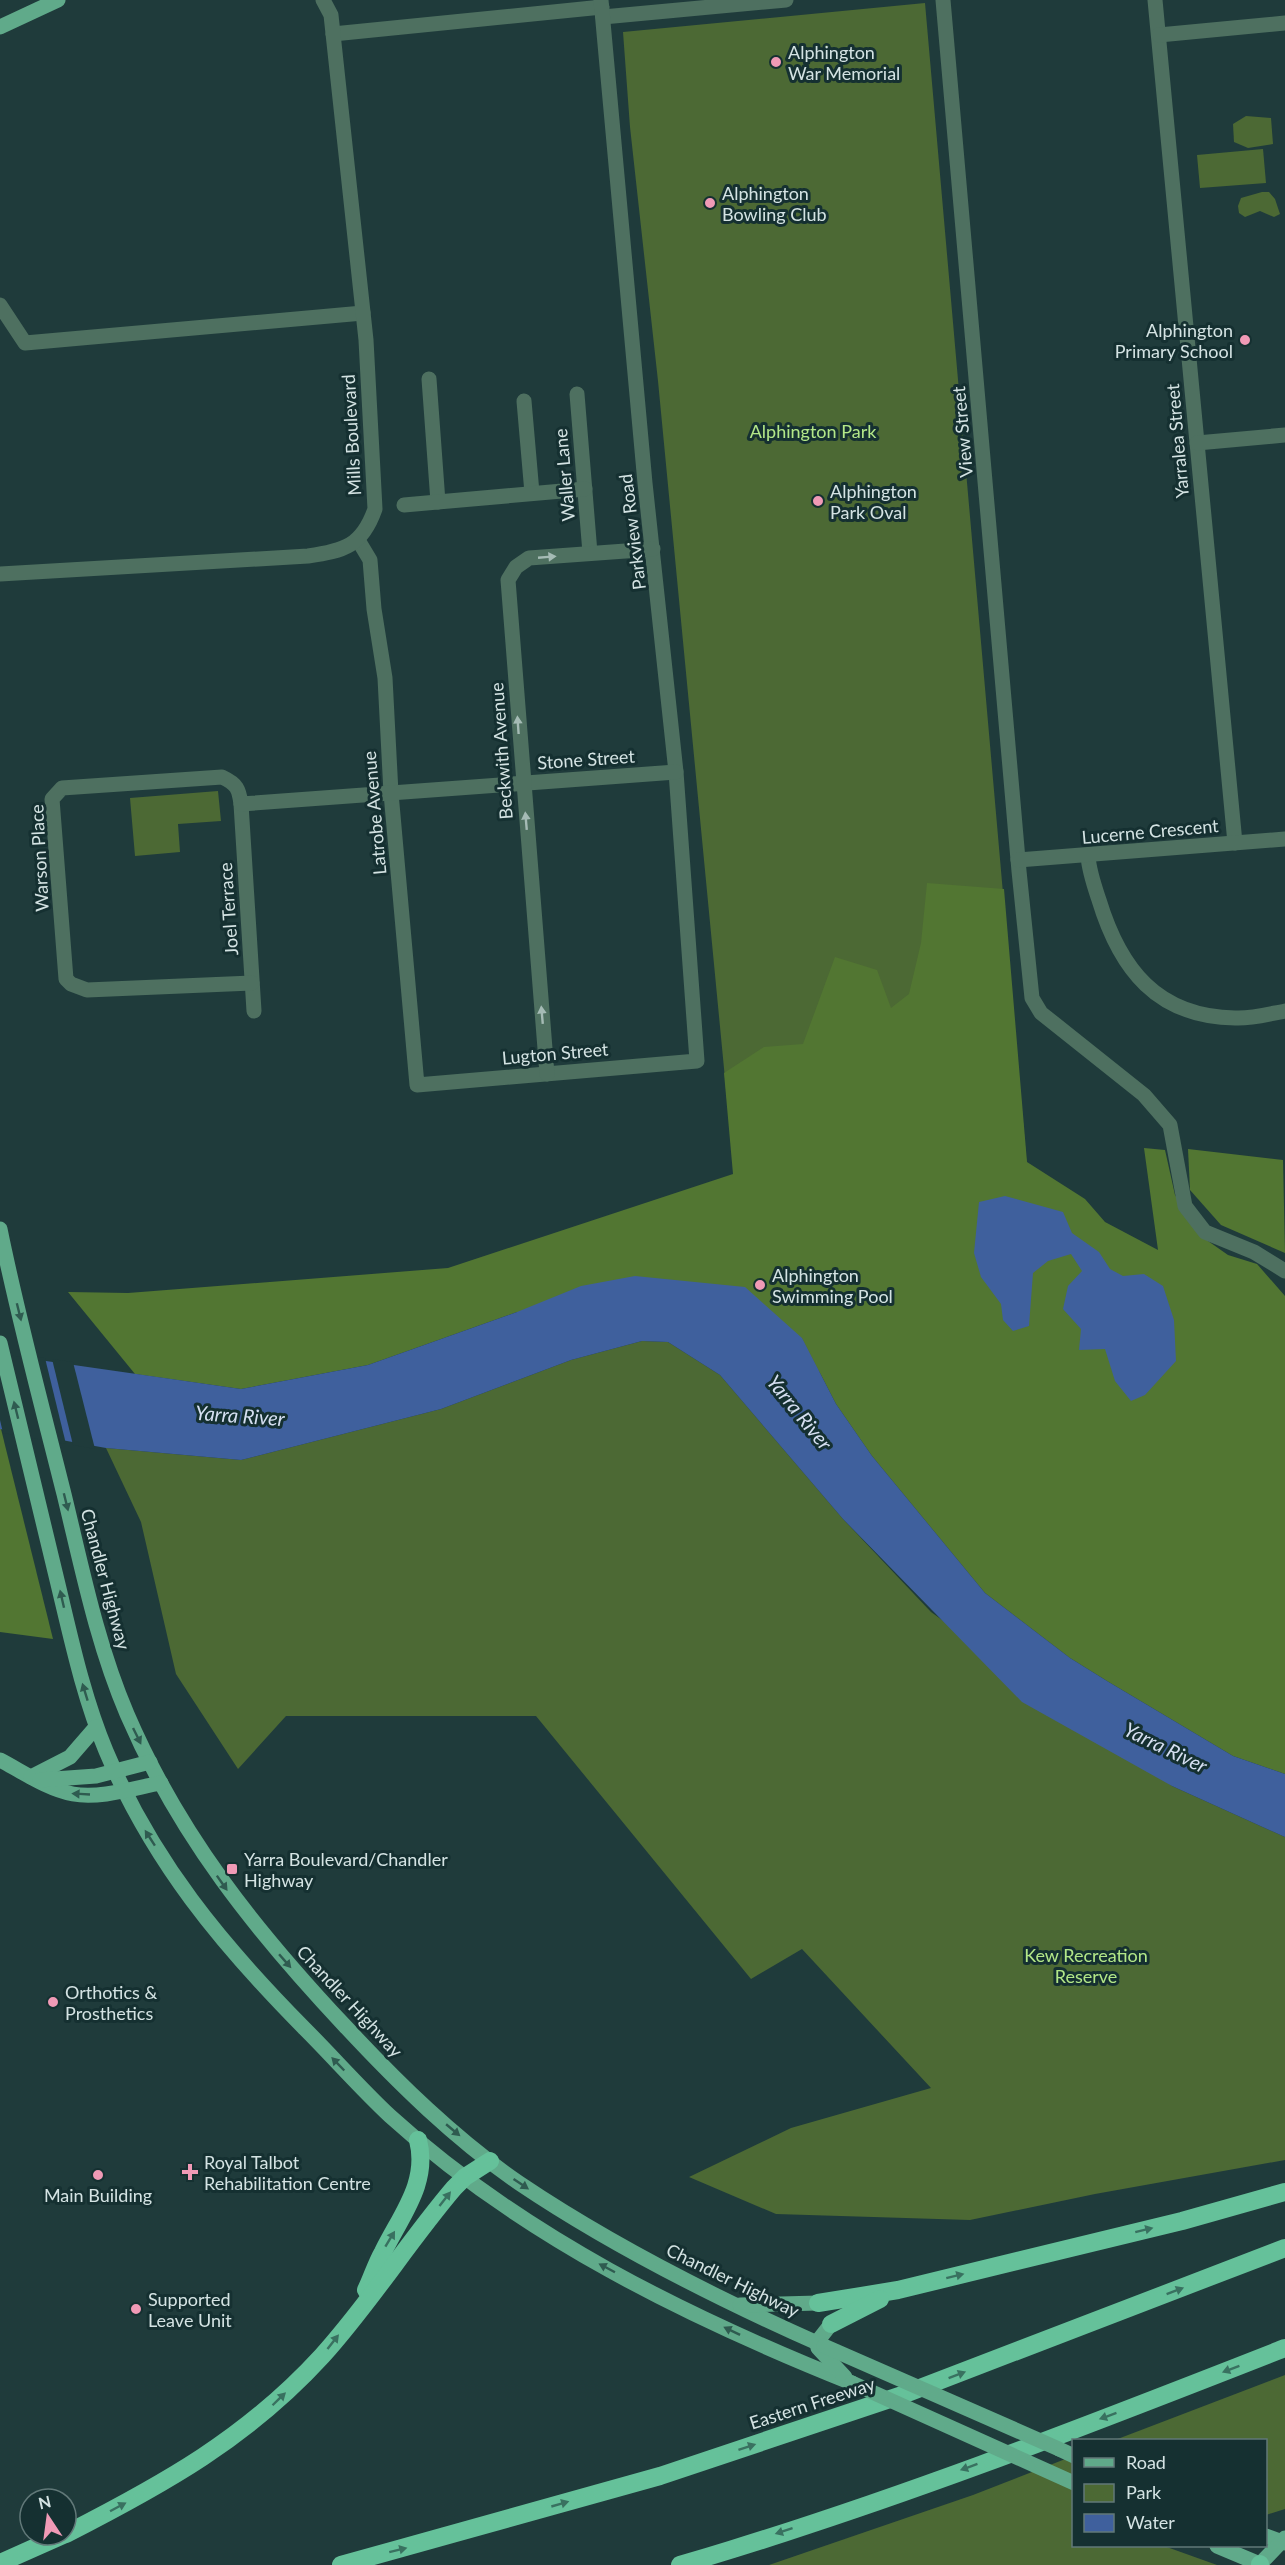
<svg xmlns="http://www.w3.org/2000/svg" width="1285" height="2565" font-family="Lato,sans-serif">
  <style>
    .green { fill: #4c6934 }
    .forest { fill: #527632 }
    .water { fill: #3f609d }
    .pier { fill: #1f3b3b }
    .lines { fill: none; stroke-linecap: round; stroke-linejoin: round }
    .minor { stroke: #4e7060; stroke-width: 15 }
    .major { stroke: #60aa8a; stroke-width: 15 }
    .highway { stroke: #65c19a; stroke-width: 18 }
    .major-bridge { stroke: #60aa8a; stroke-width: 15 }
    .oneway { fill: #a5bbb5 }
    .oneway2 { fill: #2f5b50 }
    .oneway3 { fill: #397160 }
    .poi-dot { fill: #f09ab6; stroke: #153031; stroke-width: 2 }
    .labels { text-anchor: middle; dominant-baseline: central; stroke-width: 6; stroke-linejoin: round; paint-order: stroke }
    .poi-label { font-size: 18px; fill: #d4e3e3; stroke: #153031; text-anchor: start }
    .park-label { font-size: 18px; fill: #b3e788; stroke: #153031 }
    .street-label { font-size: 18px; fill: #d4e3e3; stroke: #153031 }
    .water-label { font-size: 20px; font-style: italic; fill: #d5dff1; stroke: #153031 }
  </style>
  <rect width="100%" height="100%" fill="#1f3b3b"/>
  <g class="green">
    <path d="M925,3L1070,1658L745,1287L658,381L630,127L623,32Z"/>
    <path d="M1246,116L1271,118L1273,144L1248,148L1234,142L1233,124Z"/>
    <path d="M1263,149L1266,183L1200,188L1197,155Z"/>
    <path d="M1262,192H1269L1275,199L1280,214L1274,217L1260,211L1245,217L1239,213L1238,206L1241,198Z"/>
    <path d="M218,791L221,821L178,824L180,852L135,856L130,798Z"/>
    <path d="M642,1341L668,1342L720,1375L843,1519L931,1612L1172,1786L1285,1837V2160L1095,2194L970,2220L776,2214L689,2177L791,2128L931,2088L802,1949L751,1979L536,1716H286L238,1769L176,1674L141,1522L106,1448L241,1460L441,1409L571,1360Z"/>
    <path d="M1285,2375V2509L1266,2515V2440H1115Z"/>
    <path d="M1073,2456L1074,2546H1164L1217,2565H769L973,2495Z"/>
  </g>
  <g class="forest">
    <path d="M927,883L1004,889L1027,1162L1085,1199L1105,1222L1158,1250L1144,1148L1165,1150L1175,1195L1198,1234L1228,1255L1257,1264L1285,1296V1774L1233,1756L1107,1681L1070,1658L985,1593L872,1456L836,1404L802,1338L517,1312L368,1365L241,1389L135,1374L68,1292L128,1293L448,1268L733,1174L724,1073L764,1047L803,1044L835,957L877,970L891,1008L909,994L921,943Z"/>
    <path d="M1188,1149L1283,1160L1285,1253L1221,1225L1190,1190Z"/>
    <path d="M0,1429H1L53,1639L0,1632Z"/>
  </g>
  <g class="water">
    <path d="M1005,1196L1063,1212L1072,1233L1099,1252L1110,1269L1123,1276L1144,1274L1163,1286L1174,1320L1176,1361L1145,1395L1131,1401L1115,1381L1105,1349L1079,1350L1081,1329L1063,1309L1068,1286L1082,1271L1071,1254L1048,1261L1033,1273L1029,1326L1013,1331L1003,1320L1001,1304L981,1277L974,1253L979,1202Z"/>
    <path d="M635,1276L745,1287L802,1338L836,1404L872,1456L985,1593L1070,1658L1107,1681L1233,1756L1285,1774V1837L1172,1786L1022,1702L843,1519L720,1375L668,1342L642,1341L571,1360L441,1409L241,1460L106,1448L0,1429V1358L32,1359L241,1389L368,1365L517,1312L581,1286Z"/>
  </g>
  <g class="pier">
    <path d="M0,1355L45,1358L66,1444L3,1433L0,1420Z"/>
    <path d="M52,1359L73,1362L95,1449L73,1445Z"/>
  </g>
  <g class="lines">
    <g class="minor">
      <path d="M943,0L1019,871L1032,998L1041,1013L1144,1095L1170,1125L1185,1206L1205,1232L1254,1252L1285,1271"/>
      <path d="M1155,0L1235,843"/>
      <path d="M603,17L786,0"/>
      <path d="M333,34L602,7"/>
      <path d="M1159,35L1285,23"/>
      <path d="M0,305L25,343L363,313"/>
      <path d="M429,379L438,502"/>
      <path d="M577,394L590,553"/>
      <path d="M524,401L532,493"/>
      <path d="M1197,443L1285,435"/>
      <path d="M404,505L585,489"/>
      <path d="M358,540L370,560L374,609L385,678L391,793L417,1085L697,1061L676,772L645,483L601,0"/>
      <path d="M0,574L308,556C344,551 362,546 375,509L366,340L331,15L323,0"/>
      <path d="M241,804L254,1011"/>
      <path d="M1088,856C1089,871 1094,885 1099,900C1120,969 1157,1017 1235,1018C1251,1019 1269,1014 1285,1011"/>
      <path d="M1018,860L1285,839"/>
      <path d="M252,983L87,990L71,984L66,979L52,799L62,788L222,777C237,784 239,789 241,804L676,772"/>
      <path d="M547,1074L508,580L516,567L529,558L653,549"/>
    </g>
    <g class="major">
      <path d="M0,27L58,0"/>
      <path d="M0,1229C18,1318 42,1406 64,1494C82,1568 97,1644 127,1714C179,1835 255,1930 345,2026C398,2083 455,2139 519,2183C614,2247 720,2300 824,2346"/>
      <path d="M0,1343C19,1422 38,1501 57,1580C71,1638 83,1696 106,1751C153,1862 221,1944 305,2029C333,2057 360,2088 390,2116C522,2236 687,2317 852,2383"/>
      <path d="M0,1760C23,1772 47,1789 73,1794C100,1799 134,1788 161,1783"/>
      <path d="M31,1777L70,1757L96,1727"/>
      <path d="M40,1780L96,1776L150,1762"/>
      <path d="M740,2305L818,2303"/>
      <path d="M831,2324L817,2342L818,2348L845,2377"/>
      <path d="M1059,2449L1074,2456"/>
      <path d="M1266,2536L1285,2543"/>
      <path d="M1217,2546L1262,2565"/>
      <path d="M1260,2564L1285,2538"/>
    </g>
    <g class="highway">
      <path d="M366,2290C372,2278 376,2264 383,2252C401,2215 429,2183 418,2140"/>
      <path d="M818,2303L898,2290L1182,2221L1285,2192"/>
      <path d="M831,2324L880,2299"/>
      <path d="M66,2534C164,2484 247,2438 322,2356C370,2303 408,2242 454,2188L465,2177L490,2161"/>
      <path d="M0,2563L63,2535"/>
      <path d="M341,2565L660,2476L902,2395L1285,2248"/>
      <path d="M680,2565C885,2505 1086,2426 1285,2348"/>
      <path d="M1260,2565V2564"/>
    </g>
    <g class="major-bridge">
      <path d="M824,2346L1059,2449"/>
      <path d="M852,2383L1074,2483"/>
    </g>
  </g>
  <defs><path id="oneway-solid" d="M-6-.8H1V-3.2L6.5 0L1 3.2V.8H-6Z" transform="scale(1.5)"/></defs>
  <g class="oneway">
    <use href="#oneway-solid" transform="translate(547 557) rotate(-5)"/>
    <use href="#oneway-solid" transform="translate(518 725) rotate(-94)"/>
    <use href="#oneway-solid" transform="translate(526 821) rotate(-95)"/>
    <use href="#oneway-solid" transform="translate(542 1015) rotate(-95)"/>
  </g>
  <g class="oneway2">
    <use href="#oneway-solid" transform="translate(19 1312) rotate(76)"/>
    <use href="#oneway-solid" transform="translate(16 1410) rotate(-104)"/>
    <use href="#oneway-solid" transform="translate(66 1502) rotate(76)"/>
    <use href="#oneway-solid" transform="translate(62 1599) rotate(-103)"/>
    <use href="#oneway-solid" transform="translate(85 1692) rotate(-107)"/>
    <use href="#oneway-solid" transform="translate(137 1736) rotate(64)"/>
    <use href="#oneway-solid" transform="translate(81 1794) rotate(-177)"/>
    <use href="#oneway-solid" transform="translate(150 1838) rotate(-123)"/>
    <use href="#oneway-solid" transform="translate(222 1883) rotate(55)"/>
    <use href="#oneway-solid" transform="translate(285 1961) rotate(49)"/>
    <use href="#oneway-solid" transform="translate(338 2064) rotate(-134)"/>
    <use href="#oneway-solid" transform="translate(453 2130) rotate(40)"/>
    <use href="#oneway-solid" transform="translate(521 2184) rotate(34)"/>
    <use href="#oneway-solid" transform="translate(607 2268) rotate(-152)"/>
    <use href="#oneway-solid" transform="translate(732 2331) rotate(-154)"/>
  </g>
  <g class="oneway3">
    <use href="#oneway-solid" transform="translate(445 2199) rotate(-52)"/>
    <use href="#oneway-solid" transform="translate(1144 2230) rotate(-14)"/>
    <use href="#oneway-solid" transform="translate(390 2239) rotate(-59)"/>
    <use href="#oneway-solid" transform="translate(955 2276) rotate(-14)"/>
    <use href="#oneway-solid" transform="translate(1175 2291) rotate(-21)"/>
    <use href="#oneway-solid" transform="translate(333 2342) rotate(-52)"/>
    <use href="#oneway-solid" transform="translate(1231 2369) rotate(159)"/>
    <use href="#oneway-solid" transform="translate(957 2375) rotate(-21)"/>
    <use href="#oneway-solid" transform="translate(279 2399) rotate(-44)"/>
    <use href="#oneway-solid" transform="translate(1108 2416) rotate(160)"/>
    <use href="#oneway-solid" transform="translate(747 2447) rotate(-18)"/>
    <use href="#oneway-solid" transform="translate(969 2467) rotate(160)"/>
    <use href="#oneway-solid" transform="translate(560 2504) rotate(-16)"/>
    <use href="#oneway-solid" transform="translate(118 2507) rotate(-28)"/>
    <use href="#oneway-solid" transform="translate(784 2531) rotate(162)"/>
    <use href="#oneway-solid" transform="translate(398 2550) rotate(-14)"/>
  </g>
  <g class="poi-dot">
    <circle cx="776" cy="62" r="6"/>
    <circle cx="710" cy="203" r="6"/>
    <circle cx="1245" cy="340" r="6"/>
    <circle cx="818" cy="501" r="6"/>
    <circle cx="760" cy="1285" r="6"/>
    <rect x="226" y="1863" width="12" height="12" rx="3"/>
    <circle cx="53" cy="2002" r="6"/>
    <path d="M187 2163h6v6h6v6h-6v6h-6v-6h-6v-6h6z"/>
    <circle cx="98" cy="2175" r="6"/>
    <circle cx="136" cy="2309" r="6"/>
  </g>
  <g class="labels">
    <g class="poi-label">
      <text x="788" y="52">Alphington<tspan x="788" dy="21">War Memorial</tspan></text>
      <text x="722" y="193">Alphington<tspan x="722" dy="21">Bowling Club</tspan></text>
      <text x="1233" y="330" text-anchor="end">Alphington<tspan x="1233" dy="21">Primary School</tspan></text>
      <text x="830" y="491">Alphington<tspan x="830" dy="21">Park Oval</tspan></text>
      <text x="772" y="1275">Alphington<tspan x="772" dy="21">Swimming Pool</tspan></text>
      <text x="244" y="1859">Yarra Boulevard/Chandler<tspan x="244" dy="21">Highway</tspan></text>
      <text x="65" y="1992">Orthotics &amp;<tspan x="65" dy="21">Prosthetics</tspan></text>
      <text x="204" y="2162">Royal Talbot<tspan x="204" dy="21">Rehabilitation Centre</tspan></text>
      <text x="98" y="2195" text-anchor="middle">Main Building</text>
      <text x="148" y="2299">Supported<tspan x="148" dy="21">Leave Unit</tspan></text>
    </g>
    <g class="park-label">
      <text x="813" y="431">Alphington Park</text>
      <text x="1086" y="1955">Kew Recreation<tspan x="1086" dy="21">Reserve</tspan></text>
    </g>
    <g class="street-label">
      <text transform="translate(962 432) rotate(-95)">View Street</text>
      <text transform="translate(351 435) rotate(-93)">Mills Boulevard</text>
      <text transform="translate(1177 441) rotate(-95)">Yarralea Street</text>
      <text transform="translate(564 475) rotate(-95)">Waller Lane</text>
      <text transform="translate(632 532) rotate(-97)">Parkview Road</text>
      <text transform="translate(501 751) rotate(-94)">Beckwith Avenue</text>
      <text transform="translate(586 759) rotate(-4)">Stone Street</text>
      <text transform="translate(374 813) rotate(-95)">Latrobe Avenue</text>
      <text transform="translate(1150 831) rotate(-5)">Lucerne Crescent</text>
      <text transform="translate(39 858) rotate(-93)">Warson Place</text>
      <text transform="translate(228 909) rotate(-94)">Joel Terrace</text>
      <text transform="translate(555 1053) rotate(-5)">Lugton Street</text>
      <text transform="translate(106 1579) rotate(75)">Chandler Highway</text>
      <text transform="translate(350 2001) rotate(47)">Chandler Highway</text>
      <text transform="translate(733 2280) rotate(26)">Chandler Highway</text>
      <text transform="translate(812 2403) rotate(-18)">Eastern Freeway</text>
    </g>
    <g class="water-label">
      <text transform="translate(800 1412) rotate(51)">Yarra River</text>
      <text transform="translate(240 1415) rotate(4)">Yarra River</text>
      <text transform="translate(1166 1747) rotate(26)">Yarra River</text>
    </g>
  </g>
  <rect x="1072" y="2439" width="195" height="108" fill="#153031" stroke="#617878" stroke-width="1.5"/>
  <rect x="1084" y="2458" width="30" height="9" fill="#60aa8a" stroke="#617878" stroke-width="1.5"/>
  <text x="1126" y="2469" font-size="18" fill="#d4e3e3">Road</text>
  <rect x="1084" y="2484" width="30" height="18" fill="#4c6934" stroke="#617878" stroke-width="1.5"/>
  <text x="1126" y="2499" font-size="18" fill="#d4e3e3">Park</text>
  <rect x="1084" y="2514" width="30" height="18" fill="#3f609d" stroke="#617878" stroke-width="1.5"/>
  <text x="1126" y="2529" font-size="18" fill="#d4e3e3">Water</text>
  <g transform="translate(48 2517) rotate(347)"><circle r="28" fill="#153031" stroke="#617878" stroke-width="1.5"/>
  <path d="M0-4.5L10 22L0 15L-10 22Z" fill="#f09ab6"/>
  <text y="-9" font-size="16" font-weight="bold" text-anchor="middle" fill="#d4e3e3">N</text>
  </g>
</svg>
